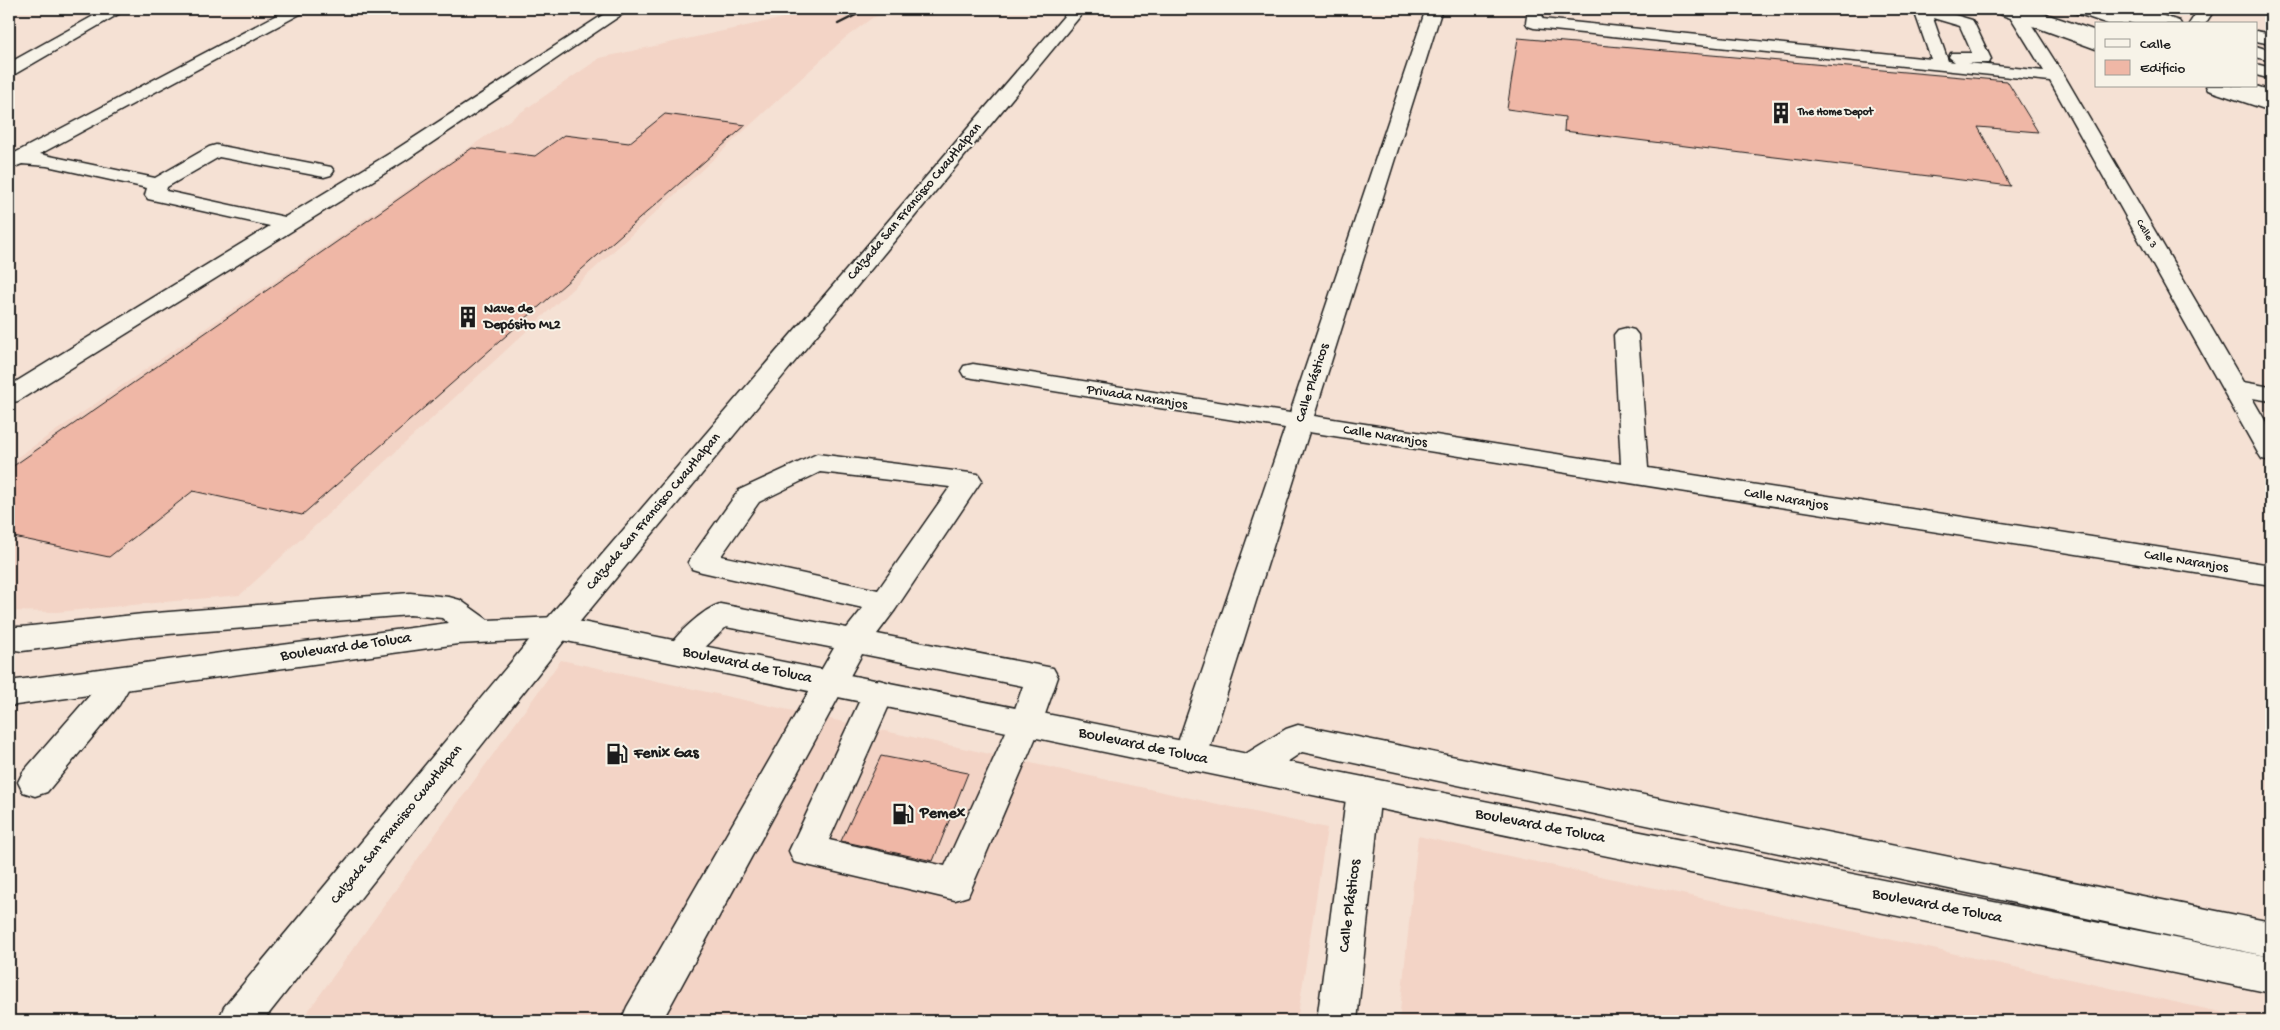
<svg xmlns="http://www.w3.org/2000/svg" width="2280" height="1030" font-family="'Gochi Hand',sans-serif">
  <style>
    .built { fill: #f3d4c6 }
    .building { fill: #efb7a6; stroke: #1c1c1c }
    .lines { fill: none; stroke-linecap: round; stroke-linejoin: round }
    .minor-casing { stroke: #1c1c1c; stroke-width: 3 }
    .major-casing { stroke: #1c1c1c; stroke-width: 3 }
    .highway-casing { stroke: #1c1c1c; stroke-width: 3 }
    .minor { fill: #f7f3e8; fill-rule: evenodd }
    .major { fill: #f7f3e8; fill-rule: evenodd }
    .highway { fill: #f7f3e8; fill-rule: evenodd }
    .rail { stroke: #1c1c1c; stroke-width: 2.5 }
    .labels { text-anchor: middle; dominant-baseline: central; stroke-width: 4; stroke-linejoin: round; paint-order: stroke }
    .far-poi-label { font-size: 11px; font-weight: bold; fill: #1c1c1c; stroke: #f7f3e8; text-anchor: start }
    .far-street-label { font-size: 11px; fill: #1c1c1c; stroke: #f7f3e8 }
    .street-label { font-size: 14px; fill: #1c1c1c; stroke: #f7f3e8 }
    .poi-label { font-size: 14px; font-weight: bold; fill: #1c1c1c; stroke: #f7f3e8; text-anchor: start }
    .near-street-label { font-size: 16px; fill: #1c1c1c; stroke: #f7f3e8 }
    .near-poi-label { font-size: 16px; font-weight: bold; fill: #1c1c1c; stroke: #f7f3e8; text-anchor: start }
  </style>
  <rect width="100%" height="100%" fill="#f5e1d4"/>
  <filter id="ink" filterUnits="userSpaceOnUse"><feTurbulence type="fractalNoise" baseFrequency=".02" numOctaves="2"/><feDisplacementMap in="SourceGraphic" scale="10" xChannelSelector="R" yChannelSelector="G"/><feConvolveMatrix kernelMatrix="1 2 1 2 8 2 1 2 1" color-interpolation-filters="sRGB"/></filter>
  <g filter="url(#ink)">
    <g class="built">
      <path d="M824,9H895L872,18L845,38L240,595L57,612L9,611V463L600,58Z"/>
      <path d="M561,660L1327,828L1297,1021H301Z"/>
      <path d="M1418,836L2261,1021H1399Z"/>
    </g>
    <g class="building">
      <path d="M1518,38L2007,81L2038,132L1978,127L2010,186L1564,131L1565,117L1507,109Z"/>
      <path d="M665,114L746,125L302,515L193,491L109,557L9,536V469L472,148L535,156L564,135L629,143Z"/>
      <path d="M881,756L968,773L933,861L841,841Z"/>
    </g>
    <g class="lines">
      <g class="minor-casing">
        <g id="minor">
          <path d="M106,9H125L122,12L15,74L9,75V63Z"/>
          <path d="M288,9H307L304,12L40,154L155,178L209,147L216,145L331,167L334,171L331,175L324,177L219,157L167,187L166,191L285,217L392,152L612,9H630L406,160L18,401L9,403V386L270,226L148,199L145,195L147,188L47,166L22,164L9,169V156Z"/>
          <path d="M1070,9H1086L568,636L263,1021H218L224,1007L546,620Z"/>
          <path d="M1426,9H1442L1314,416L1621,464L1614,335L1618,330L1626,328L1634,330L1638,335L1648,468L2271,565V585L1309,432L1207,757L1202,767L1190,771L1178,767L1173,757L1285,428L973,378L964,376L961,371L964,366L973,364L1290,413Z"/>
          <path d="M1528,9H1544L1542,19L1931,59L1915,13L1912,9H1935L1972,20L1974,23L1991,59L1989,63H1967L2044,71L2010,16L2012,13H2024L2065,77L2243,382L2271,387V401L2252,398L2271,431V461L2262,459L2258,453L2050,81L1534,28L1528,26L1526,23ZM1933,18L1960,26L1972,53H1951L1949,57L1955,62L1948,61Z"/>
          <path d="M2199,9H2215L2205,24H2189Z"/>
          <path d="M2256,31L2271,34V44L2256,41Z"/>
          <path d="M817,454L978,474L982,480L978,486L895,610L877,634L1053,668L1058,677L1042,723L968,896L955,900L794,862L789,851L868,683L879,680L890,683L895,692L829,840L945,866L1010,723L1023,686L862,654L662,1021H621L627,1007L834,648L726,627L692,660L681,664L670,660L666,652C674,636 703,609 720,604L847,628L863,608L702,572L692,569L688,562L739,490ZM820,472L950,487L878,590L721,556L759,502Z"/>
          <path d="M118,667L129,670L134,679L119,705L47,792L35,796L23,792L18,782L23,772L97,687L107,670Z"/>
          <path d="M1298,725L2271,922V957L1302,752L1263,778L1251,782L1239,778L1234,768L1239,758L1286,729Z"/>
          <path d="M1364,777L1376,781L1381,791L1357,1021H1317L1347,791L1352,781Z"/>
        </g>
      </g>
      <g class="major-casing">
        <g id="major">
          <path d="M1991,9H2013L2096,39V49L1994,12Z"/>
          <path d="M2119,9H2142L2179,21L2181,24H2156L2122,12Z"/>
          <path d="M2256,46L2271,51V61L2256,57Z"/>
          <path d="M2206,86H2231L2271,100V111L2208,90Z"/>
          <path d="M410,593L449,597L460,600L488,620L557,617L2271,957V993L557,639L458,644L9,706V681L448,623L442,618L410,615L143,636L22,651L9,649V627H22L143,614Z"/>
        </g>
      </g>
      <g class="highway-casing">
        <g id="highway">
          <path d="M2009,9H2031L2096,31V41L2012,12Z"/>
          <path d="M2070,9L2098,11L2097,9H2120L2157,21L2159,24H2134L2128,22V24H2108L2073,12Z"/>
          <path d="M2256,64L2271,68V79L2256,75Z"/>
          <path d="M2232,86H2256L2271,91V102L2234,90Z"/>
        </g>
      </g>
      <use href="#minor" class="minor"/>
      <use href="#major" class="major"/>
      <use href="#highway" class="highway"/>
      <path class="rail" d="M838,24L868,9"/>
    </g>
  </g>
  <defs>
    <g id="building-bare" transform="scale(1.725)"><path d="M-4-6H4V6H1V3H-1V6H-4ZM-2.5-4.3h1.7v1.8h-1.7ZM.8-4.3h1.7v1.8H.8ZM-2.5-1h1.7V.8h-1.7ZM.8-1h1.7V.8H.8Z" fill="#1c1c1c" stroke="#f7f3e8" stroke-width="2.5" paint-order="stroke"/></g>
    <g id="fuel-bare" transform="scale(1.725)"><path d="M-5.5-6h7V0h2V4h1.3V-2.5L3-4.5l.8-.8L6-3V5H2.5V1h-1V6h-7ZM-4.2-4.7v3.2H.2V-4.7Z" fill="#1c1c1c" stroke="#f7f3e8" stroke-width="2.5" paint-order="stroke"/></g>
  </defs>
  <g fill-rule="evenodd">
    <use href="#building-bare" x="1781" y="113"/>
    <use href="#building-bare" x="468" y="317"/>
    <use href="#fuel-bare" x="617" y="754"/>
    <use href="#fuel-bare" x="903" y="814"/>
  </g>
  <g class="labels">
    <g class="far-poi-label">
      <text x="1798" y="113">The Home Depot</text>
    </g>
    <g class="far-street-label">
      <text transform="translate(2146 234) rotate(60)">Calle 3</text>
    </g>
    <g class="street-label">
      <text transform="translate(915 202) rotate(-50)">Calzada San Francisco Cuautlalpan</text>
      <text transform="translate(1313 383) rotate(-72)">Calle Plásticos</text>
      <text transform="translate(1137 398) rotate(9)">Privada Naranjos</text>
      <text transform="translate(1385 437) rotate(9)">Calle Naranjos</text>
      <text transform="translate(1786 500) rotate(9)">Calle Naranjos</text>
      <text transform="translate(654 512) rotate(-50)">Calzada San Francisco Cuautlalpan</text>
      <text transform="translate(2186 562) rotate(9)">Calle Naranjos</text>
      <text transform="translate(397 825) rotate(-51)">Calzada San Francisco Cuautlalpan</text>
    </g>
    <g class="poi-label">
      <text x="484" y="309">Nave de<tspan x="484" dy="16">Depósito ML2</tspan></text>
    </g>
    <g class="near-street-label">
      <text transform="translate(346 648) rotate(-8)">Boulevard de Toluca</text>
      <text transform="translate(747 666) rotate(12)">Boulevard de Toluca</text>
      <text transform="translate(1143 747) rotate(12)">Boulevard de Toluca</text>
      <text transform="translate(1540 827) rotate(11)">Boulevard de Toluca</text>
      <text transform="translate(1351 906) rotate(-83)">Calle Plásticos</text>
      <text transform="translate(1937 907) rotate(11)">Boulevard de Toluca</text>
    </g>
    <g class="near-poi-label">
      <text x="634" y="754">Fenix Gas</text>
      <text x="920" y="814">Pemex</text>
    </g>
  </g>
  <rect width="2280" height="1030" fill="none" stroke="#f7f3e8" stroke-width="30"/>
  <rect x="15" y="15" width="2250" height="1000" fill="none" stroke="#1c1c1c" stroke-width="2" filter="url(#ink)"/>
  <rect x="2095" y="22" width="162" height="65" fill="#f7f3e8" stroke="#9f9d96"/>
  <rect x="2105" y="39" width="25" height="8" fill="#f7f3e8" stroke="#9f9d96"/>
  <text x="2140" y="48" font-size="15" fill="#1c1c1c">Calle</text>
  <rect x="2105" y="60" width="25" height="15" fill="#efb7a6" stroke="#9f9d96"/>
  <text x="2140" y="72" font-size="15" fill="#1c1c1c">Edificio</text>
</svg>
